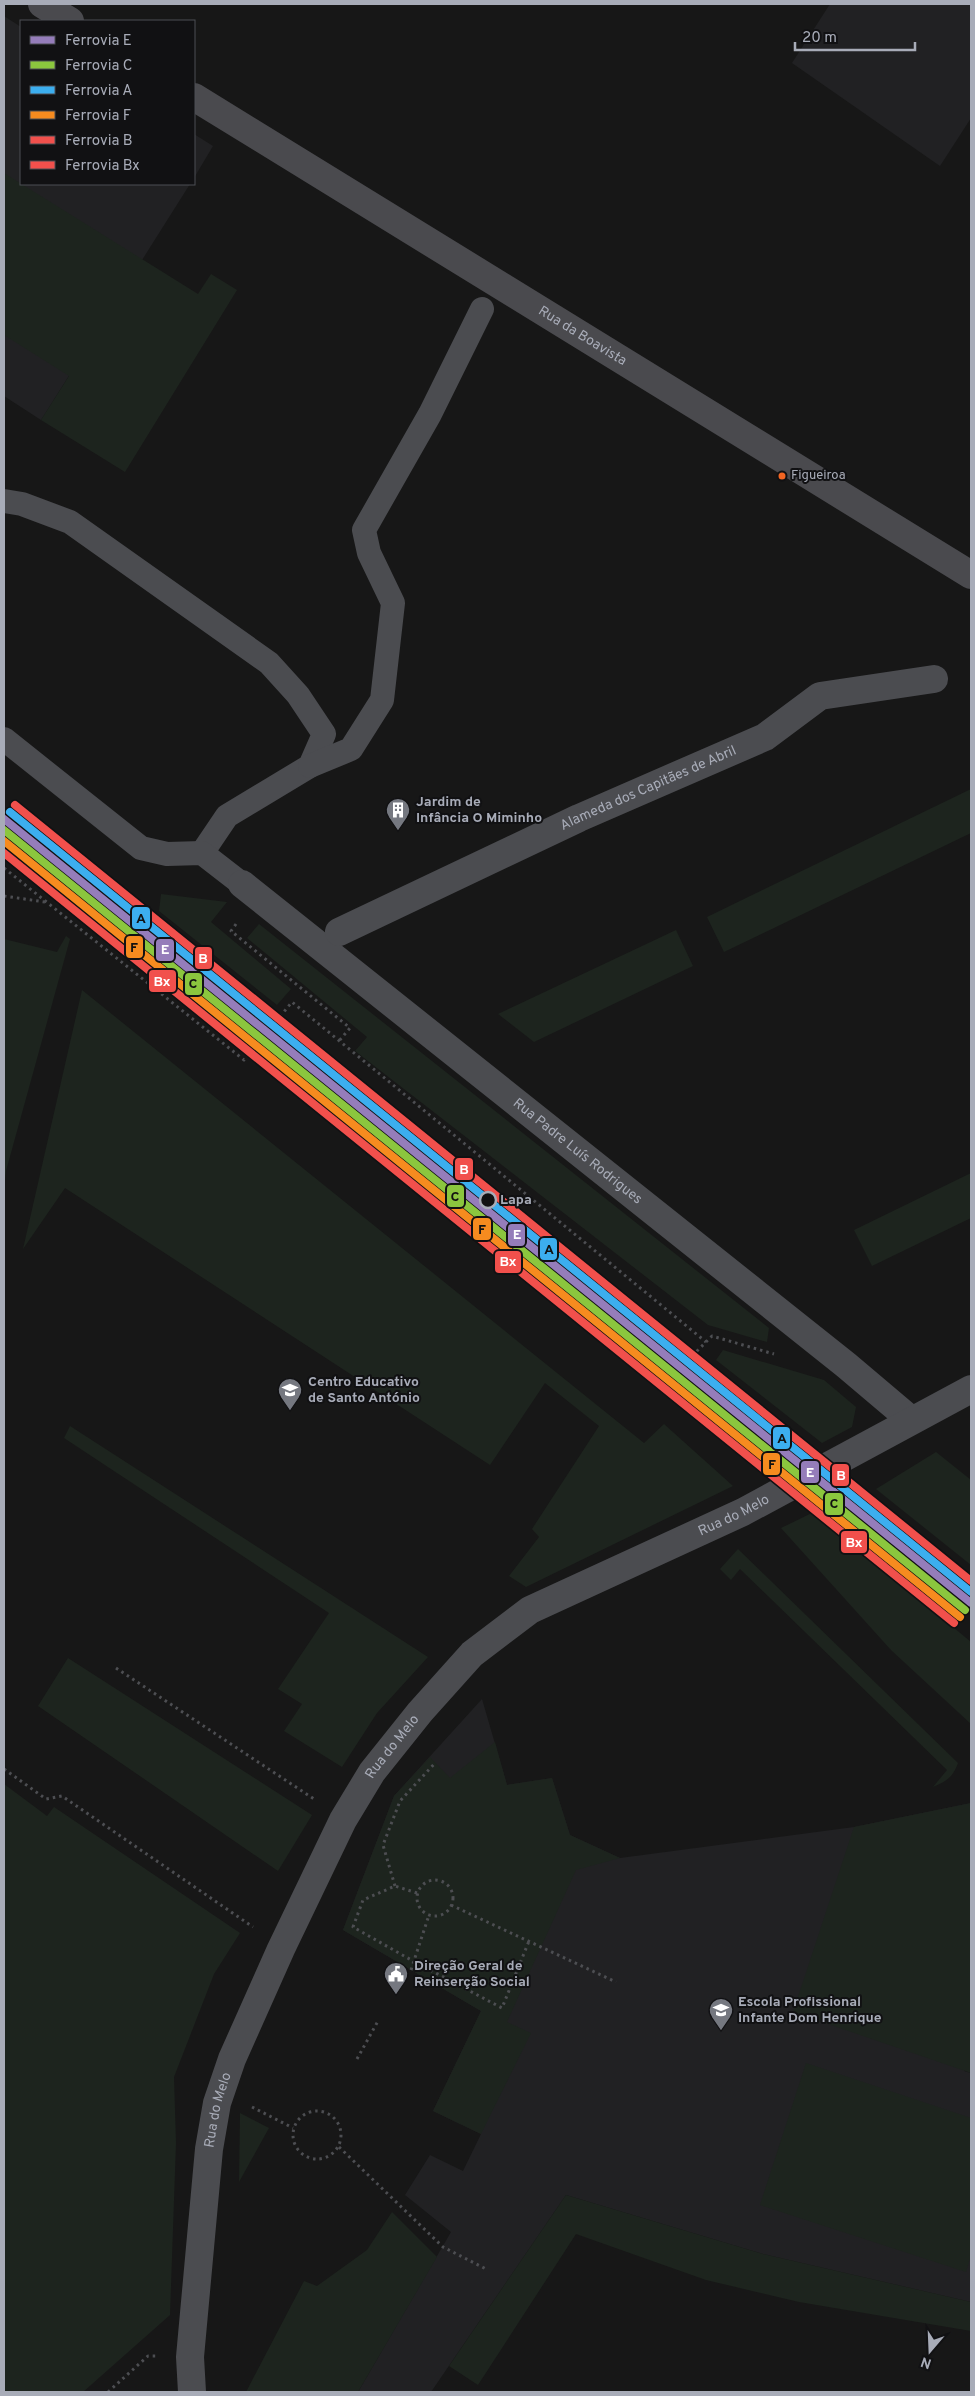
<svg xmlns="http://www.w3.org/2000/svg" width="975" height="2396" font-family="Overpass,sans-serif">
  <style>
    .built { fill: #212123 }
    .green { fill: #1d241e }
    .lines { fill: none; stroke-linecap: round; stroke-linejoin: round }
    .path { stroke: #4d4e52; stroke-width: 3; stroke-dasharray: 2.5 4; stroke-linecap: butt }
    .lane { stroke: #4b4c50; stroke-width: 24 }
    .street { stroke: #4b4c50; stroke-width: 28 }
    .secondary { stroke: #4a4a4e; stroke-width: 28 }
    .rail-1-casing { stroke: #111113; stroke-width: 11 }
    .rail-2-casing { stroke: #111113; stroke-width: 11 }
    .rail-3-casing { stroke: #111113; stroke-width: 11 }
    .rail-4-casing { stroke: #111113; stroke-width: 11 }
    .rail-5-casing { stroke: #111113; stroke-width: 11 }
    .rail-6-casing { stroke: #111113; stroke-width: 11 }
    .rail-1 { stroke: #957dba; stroke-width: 8 }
    .rail-2 { stroke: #8bc63e; stroke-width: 8 }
    .rail-3 { stroke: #3caeef; stroke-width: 8 }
    .rail-4 { stroke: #f68b1f; stroke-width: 8 }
    .rail-5 { stroke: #f1504c; stroke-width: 8 }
    .rail-6 { stroke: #f1504c; stroke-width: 8 }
    .bus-dot { fill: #f26522; stroke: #111113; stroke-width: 2 }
    .stop-dot { fill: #111113; stroke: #a8acb8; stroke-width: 2.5 }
    .labels { text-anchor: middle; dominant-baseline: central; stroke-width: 4; stroke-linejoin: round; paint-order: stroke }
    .bus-label { font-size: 13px; fill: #a8acb8; stroke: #111113; text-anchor: start }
    .street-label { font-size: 14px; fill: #a8acb8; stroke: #111113 }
    .poi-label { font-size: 14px; font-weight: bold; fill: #a8acb8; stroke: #111113; text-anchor: start }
    .stop-label { font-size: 14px; font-weight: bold; fill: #a8acb8; stroke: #111113; text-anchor: start }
    .line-badge { stroke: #111113; stroke-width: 2 }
    .badge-label { font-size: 14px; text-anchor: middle; font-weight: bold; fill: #fff }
    .pale-badge-label { font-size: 14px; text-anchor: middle; font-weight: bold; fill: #111 }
  </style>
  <rect width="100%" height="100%" fill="#171717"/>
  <g class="built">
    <path d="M830,4H971V118L940,166L792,63Z"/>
    <path d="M4,16L21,27V184H190L41,420L4,396Z"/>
    <path d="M194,134L213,146L194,178Z"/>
    <path d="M482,1699L507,1785L552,1778L570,1835L620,1858L854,1827L971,1803V2050L964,2071L971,2073V2302L763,2254L566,2195L431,2392H358L451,2232L405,2195L430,2155L463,2171L481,2134L433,2111L481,2011L343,1930L394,1796Z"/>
  </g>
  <g class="green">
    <path d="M4,173L198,294L211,274L237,290L125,472L41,420L69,376L4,335Z"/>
    <path d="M971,789V833L724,952L707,917Z"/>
    <path d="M161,894L227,902L211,922L291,989L277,1005L159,911Z"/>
    <path d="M259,924L769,1328L767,1342L708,1325L355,1051L367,1037L247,938Z"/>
    <path d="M676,930L693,966L534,1042L498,1014Z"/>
    <path d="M66,936L70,939L6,1171L4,1190V939L57,952Z"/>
    <path d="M82,990L644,1443L664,1424L733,1486L526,1587L509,1576L539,1537L532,1529L599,1426L545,1383L490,1465L65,1188L23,1249Z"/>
    <path d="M971,1173V1218L872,1266L854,1230Z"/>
    <path d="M723,1350L824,1380L856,1407L852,1427L822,1443L716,1360Z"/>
    <path d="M70,1426L428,1657L377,1713L342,1767L284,1731L302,1704L278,1689L329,1613L64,1438Z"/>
    <path d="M936,1452L971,1480V1565L876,1489Z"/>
    <path d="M814,1512L971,1642V1724L891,1650L781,1528Z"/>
    <path d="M738,1549L958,1763C953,1777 947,1781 933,1787L947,1770L740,1569L731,1580L720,1569Z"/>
    <path d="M68,1658L312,1815L278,1871L38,1706Z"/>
    <path d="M495,1742L507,1785L552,1778L570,1835L620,1858L576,1870L507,2022L531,2033L481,2134L433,2111L481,2011L343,1930L394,1796L430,1757L450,1778Z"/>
    <path d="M4,1784L47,1816L54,1807L240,1933L214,1974L174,2077L176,2143L170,2315L83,2392H4Z"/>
    <path d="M971,1803V2073L793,2012L854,1827Z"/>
    <path d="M806,2063L971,2118V2255L966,2272L760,2205Z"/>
    <path d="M240,2113L269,2128L239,2182Z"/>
    <path d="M566,2195L763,2254L971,2302V2331L799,2302L706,2280L576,2234L478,2385L449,2366Z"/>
    <path d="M392,2212L437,2257L358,2392H246L304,2281L317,2286L367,2250Z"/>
  </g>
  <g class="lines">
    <g class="path">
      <path d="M4,868L244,1060L292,1002L706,1342"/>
      <path d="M4,896L45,902"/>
      <path d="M236,924L231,931L350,1028L339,1041"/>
      <path d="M256,1046L672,1385L697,1351L712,1336L774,1354"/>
      <path d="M116,1668L314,1799"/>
      <path d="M4,1769L46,1799L62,1796L253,1927"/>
      <circle cx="435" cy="1898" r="18"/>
      <path d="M395,1886L383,1845L400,1801L436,1762"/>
      <path d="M417,1893L395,1886L363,1900L353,1927L413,1961L502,2008L529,1941"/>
      <path d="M451,1905L616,1982"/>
      <path d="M411,1970L429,1915"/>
      <path d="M357,2059L378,2021"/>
      <path d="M252,2107L293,2128"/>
      <circle cx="317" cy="2135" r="24"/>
      <path d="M339,2147L443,2247L488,2270"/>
      <path d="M108,2392L148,2356H156"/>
    </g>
    <g class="lane">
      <path d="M4,501L22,504L70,522L269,663L298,695L324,734L310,766L227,816L202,853"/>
      <path d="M4,739L141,848L167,854L202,853L242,884"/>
      <path d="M310,766L351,749L382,700L393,603L369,553L364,530L430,414L482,309"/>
    </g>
    <g class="street">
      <path id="s1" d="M242,884L846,1365L911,1420"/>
      <path id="s2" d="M339,932L579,818L765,737L820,696L934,679"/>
      <path id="s3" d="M192,2392L190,2357L209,2149L217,2103L232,2059L281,1949L343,1820L372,1772L420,1712L472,1654L530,1610L743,1512L971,1389"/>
    </g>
    <g class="secondary">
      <path d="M42,4L70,21"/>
      <path id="s4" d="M194,97L971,575"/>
    </g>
    <g class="rail-1-casing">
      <path id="rail-1" d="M4,819L971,1603"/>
    </g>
    <g class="rail-2-casing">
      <path id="rail-2" d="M4,830L965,1610"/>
    </g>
    <g class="rail-3-casing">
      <path id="rail-3" d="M10,812L971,1592"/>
    </g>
    <g class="rail-4-casing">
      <path id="rail-4" d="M4,841L960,1617"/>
    </g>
    <g class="rail-5-casing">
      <path id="rail-5" d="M15,805L971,1581"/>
    </g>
    <g class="rail-6-casing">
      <path id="rail-6" d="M4,853L954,1623"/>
    </g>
    <use href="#rail-1" class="rail-1"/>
    <use href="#rail-2" class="rail-2"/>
    <use href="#rail-3" class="rail-3"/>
    <use href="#rail-4" class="rail-4"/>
    <use href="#rail-5" class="rail-5"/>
    <use href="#rail-6" class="rail-6"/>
  </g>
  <defs>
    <g id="building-pin" transform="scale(1.25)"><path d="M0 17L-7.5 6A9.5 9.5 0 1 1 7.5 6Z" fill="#757880" stroke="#111113"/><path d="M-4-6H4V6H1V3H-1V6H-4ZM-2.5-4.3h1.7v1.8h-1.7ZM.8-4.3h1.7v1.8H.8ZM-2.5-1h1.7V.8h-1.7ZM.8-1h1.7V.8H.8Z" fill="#fff"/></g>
    <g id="school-pin" transform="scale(1.25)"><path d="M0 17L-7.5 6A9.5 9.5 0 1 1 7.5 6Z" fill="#757880" stroke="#111113"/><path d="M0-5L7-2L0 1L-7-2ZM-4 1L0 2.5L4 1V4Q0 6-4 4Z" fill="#fff"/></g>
    <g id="civic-pin" transform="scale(1.25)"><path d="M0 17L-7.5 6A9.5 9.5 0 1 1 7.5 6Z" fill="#757880" stroke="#111113"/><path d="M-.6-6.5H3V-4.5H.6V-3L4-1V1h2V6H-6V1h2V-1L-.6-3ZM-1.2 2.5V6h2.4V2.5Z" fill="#fff"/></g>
  </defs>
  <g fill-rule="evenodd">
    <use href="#building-pin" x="398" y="810"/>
    <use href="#school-pin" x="290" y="1390"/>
    <use href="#civic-pin" x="396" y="1974"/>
    <use href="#school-pin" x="721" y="2010"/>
  </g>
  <circle class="bus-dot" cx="782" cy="476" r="4.5"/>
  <circle class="stop-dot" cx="488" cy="1200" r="8"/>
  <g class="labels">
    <g class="bus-label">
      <text x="791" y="476">Figueiroa</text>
    </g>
    <g class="street-label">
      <text stroke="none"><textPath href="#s4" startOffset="456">Rua da Boavista</textPath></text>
      <text stroke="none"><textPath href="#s2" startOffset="341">Alameda dos Capitães de Abril</textPath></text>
      <text stroke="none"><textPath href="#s1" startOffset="429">Rua Padre Luís Rodrigues</textPath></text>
      <text stroke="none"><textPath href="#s3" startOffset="1109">Rua do Melo</textPath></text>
      <text stroke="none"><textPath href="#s3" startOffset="689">Rua do Melo</textPath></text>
      <text stroke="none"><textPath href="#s3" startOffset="284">Rua do Melo</textPath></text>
    </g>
    <g class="poi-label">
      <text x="416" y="802">Jardim de<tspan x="416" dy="16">Infância O Miminho</tspan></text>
      <text x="308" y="1382">Centro Educativo<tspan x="308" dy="16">de Santo António</tspan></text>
      <text x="414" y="1966">Direção Geral de<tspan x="414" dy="16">Reinserção Social</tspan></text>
      <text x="738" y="2002">Escola Profissional<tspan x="738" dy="16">Infante Dom Henrique</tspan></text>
    </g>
    <g class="stop-label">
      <text x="500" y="1200">Lapa</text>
    </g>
  </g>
  <g class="line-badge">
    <rect x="131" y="906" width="20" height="24" rx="5" fill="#3caeef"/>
    <rect x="125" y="935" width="19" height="24" rx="5" fill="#f68b1f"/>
    <rect x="155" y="938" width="20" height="24" rx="5" fill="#957dba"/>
    <rect x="194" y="946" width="19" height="24" rx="5" fill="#f1504c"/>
    <rect x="148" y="969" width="29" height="24" rx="5" fill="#f1504c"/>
    <rect x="184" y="972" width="19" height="24" rx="5" fill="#8bc63e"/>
    <rect x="454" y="1157" width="20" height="24" rx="5" fill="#f1504c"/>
    <rect x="446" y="1184" width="19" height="24" rx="5" fill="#8bc63e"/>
    <rect x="472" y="1217" width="20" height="24" rx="5" fill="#f68b1f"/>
    <rect x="507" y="1223" width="19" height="24" rx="5" fill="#957dba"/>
    <rect x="539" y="1237" width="19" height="24" rx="5" fill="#3caeef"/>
    <rect x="494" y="1250" width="28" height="24" rx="5" fill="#f1504c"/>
    <rect x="772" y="1426" width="19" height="24" rx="5" fill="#3caeef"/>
    <rect x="762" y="1452" width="19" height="24" rx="5" fill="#f68b1f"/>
    <rect x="800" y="1460" width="20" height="24" rx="5" fill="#957dba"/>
    <rect x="831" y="1463" width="19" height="24" rx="5" fill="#f1504c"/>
    <rect x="824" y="1492" width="20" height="24" rx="5" fill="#8bc63e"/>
    <rect x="840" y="1530" width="28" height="24" rx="5" fill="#f1504c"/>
  </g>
  <g class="badge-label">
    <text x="165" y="954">E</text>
    <text x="203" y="963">B</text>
    <text x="162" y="986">Bx</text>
    <text x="464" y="1174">B</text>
    <text x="517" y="1239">E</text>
    <text x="508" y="1266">Bx</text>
    <text x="810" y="1477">E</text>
    <text x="841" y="1480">B</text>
    <text x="854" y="1547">Bx</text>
  </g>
  <g class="pale-badge-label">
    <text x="141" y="923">A</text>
    <text x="134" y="952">F</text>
    <text x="193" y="988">C</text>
    <text x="455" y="1201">C</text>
    <text x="482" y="1234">F</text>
    <text x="549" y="1254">A</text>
    <text x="782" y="1443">A</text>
    <text x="772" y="1469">F</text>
    <text x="834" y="1508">C</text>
  </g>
  <rect width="975" height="2396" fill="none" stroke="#a8acb8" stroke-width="10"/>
  <rect x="20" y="20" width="175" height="165" fill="#111113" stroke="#4d4f55"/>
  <rect x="30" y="36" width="25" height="8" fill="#957dba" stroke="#4d4f55"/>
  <text x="65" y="45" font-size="15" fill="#a8acb8">Ferrovia E</text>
  <rect x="30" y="61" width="25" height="8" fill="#8bc63e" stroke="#4d4f55"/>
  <text x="65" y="70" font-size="15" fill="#a8acb8">Ferrovia C</text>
  <rect x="30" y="86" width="25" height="8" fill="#3caeef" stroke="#4d4f55"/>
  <text x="65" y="95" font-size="15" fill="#a8acb8">Ferrovia A</text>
  <rect x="30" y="111" width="25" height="8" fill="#f68b1f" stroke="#4d4f55"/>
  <text x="65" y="120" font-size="15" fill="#a8acb8">Ferrovia F</text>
  <rect x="30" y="136" width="25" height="8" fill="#f1504c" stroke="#4d4f55"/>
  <text x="65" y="145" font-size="15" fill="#a8acb8">Ferrovia B</text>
  <rect x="30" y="161" width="25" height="8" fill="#f1504c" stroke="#4d4f55"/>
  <text x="65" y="170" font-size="15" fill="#a8acb8">Ferrovia Bx</text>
  <g transform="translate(930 2351) rotate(199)" stroke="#111113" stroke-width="4" paint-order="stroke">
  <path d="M0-4L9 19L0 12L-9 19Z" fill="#a8acb8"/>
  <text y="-8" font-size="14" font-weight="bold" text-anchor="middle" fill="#a8acb8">N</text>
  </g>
  <path d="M795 42v8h120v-8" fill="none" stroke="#a8acb8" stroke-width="2.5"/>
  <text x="802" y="42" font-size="15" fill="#a8acb8" stroke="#111113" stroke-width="4" paint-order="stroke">20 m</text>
</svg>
